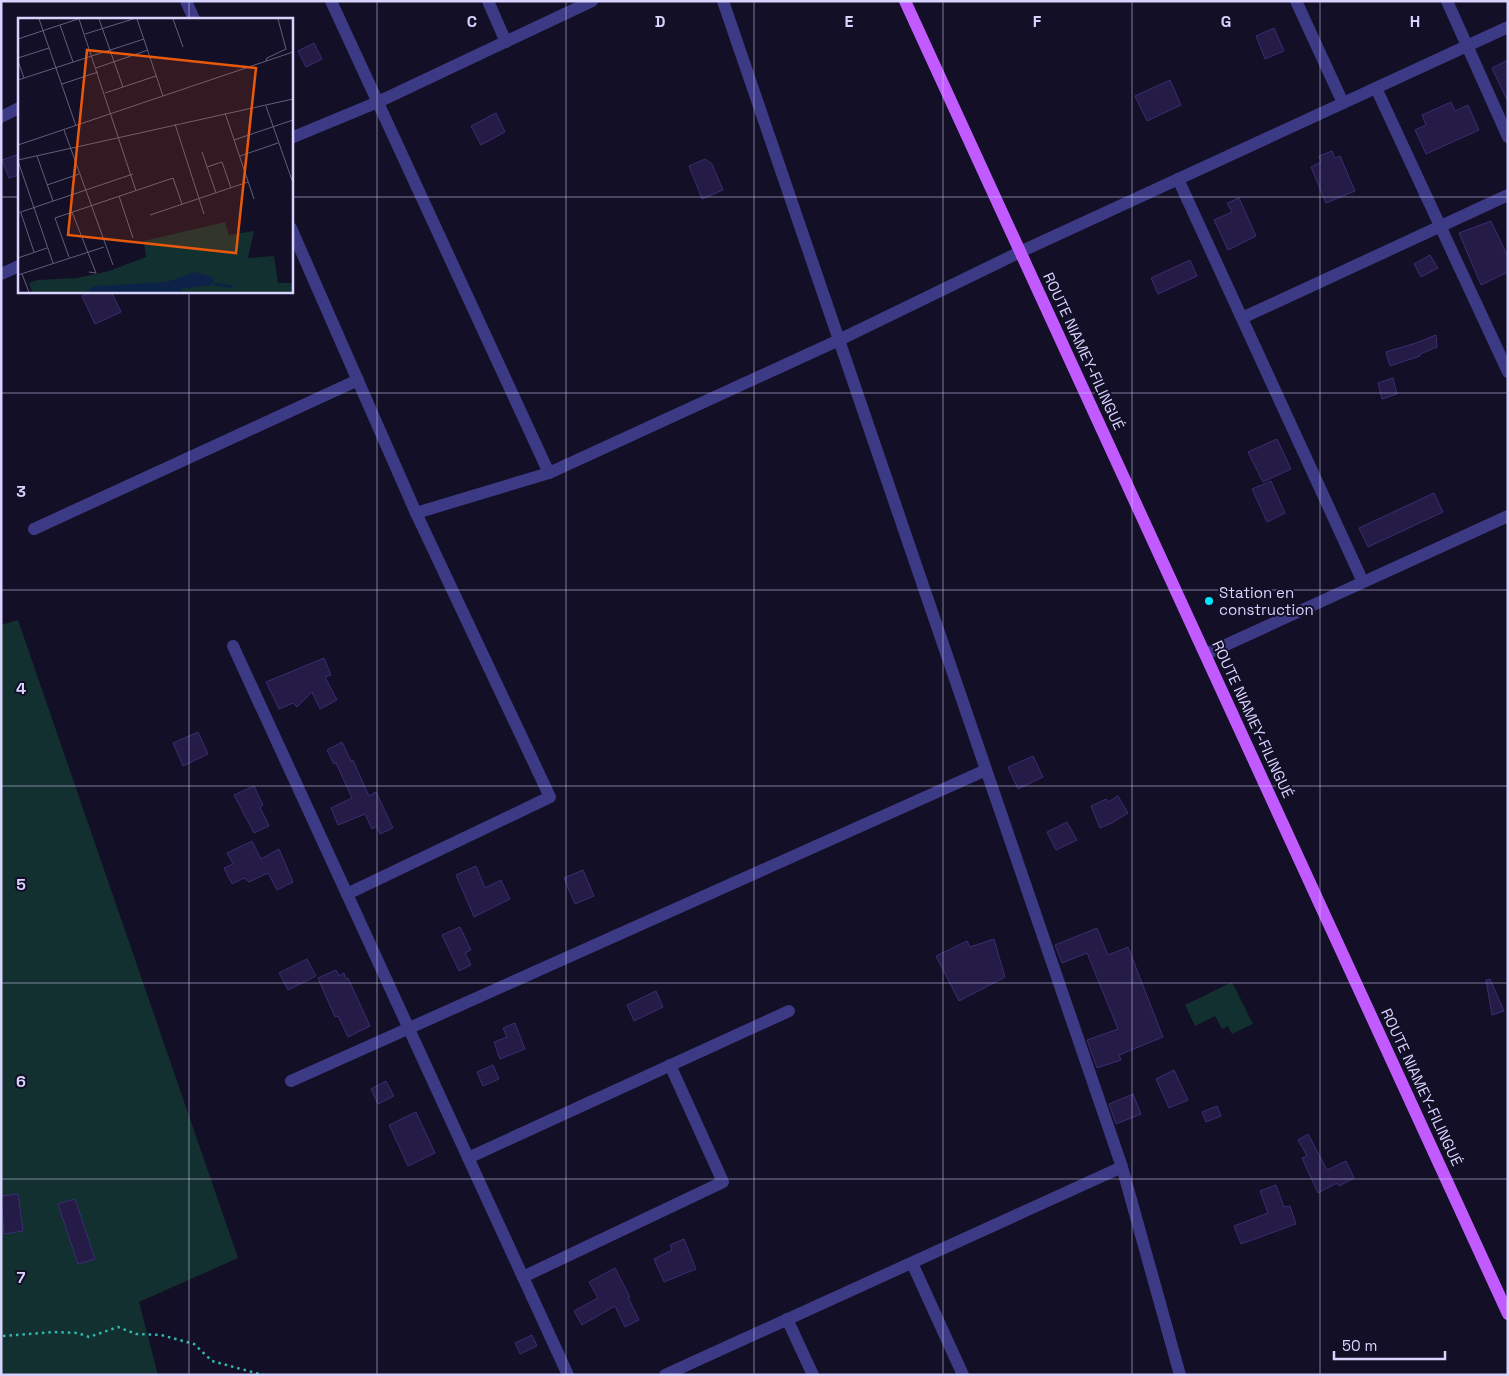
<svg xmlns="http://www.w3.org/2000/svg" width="1509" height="1376" font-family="'Space Grotesk',sans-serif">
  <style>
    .green { fill: #12302f }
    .building { fill: #241b47; stroke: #3b2d73 }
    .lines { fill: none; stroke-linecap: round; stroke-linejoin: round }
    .path { stroke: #2fb8b0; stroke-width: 2.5; stroke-dasharray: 2.5 4; stroke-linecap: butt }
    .minor { stroke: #3d3a85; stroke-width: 12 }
    .major { stroke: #c25bff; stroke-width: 12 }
    .grid { fill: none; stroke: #d9d4ff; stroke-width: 1; stroke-opacity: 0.55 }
    .poi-dot { fill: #00e5ff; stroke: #130f26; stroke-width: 2 }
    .labels { text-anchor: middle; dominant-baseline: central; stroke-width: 4; stroke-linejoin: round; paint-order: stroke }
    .street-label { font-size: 15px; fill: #d9d4ff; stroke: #130f26 }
    .poi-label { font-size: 15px; fill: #d9d4ff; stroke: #130f26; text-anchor: start }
    .inset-river { fill: none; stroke: #0c2248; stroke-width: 2.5 }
    .inset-road { fill: none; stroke: #625e7d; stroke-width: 1 }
    .view { fill: #e8590c; fill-opacity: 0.15; stroke: #e8590c; stroke-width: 2.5 }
    .inset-edge { fill: none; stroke: #d9d4ff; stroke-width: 2.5 }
    .grid-label { font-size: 16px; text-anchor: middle; font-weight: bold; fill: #d9d4ff; stroke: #130f26; stroke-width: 4; stroke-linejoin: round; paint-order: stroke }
  </style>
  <rect width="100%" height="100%" fill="#130f26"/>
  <g class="green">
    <path d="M18,620L238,1258L139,1302L158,1375H1V625Z"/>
    <path d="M1232,982L1253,1024L1232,1034L1228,1026L1222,1029L1215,1016L1195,1026L1185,1005Z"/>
  </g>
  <g class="building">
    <path d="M1274,28L1284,51L1265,59L1256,36Z"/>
    <path d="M314,43L322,59L306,67L298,51Z"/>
    <path d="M1508,60V102L1492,68Z"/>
    <path d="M1170,80L1181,105L1147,121L1135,96Z"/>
    <path d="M1451,102L1455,111L1468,105L1479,130L1426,154L1415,130L1426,125L1422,115Z"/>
    <path d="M496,113L505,132L481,145L471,126Z"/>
    <path d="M1332,151L1335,158L1340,156L1355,191L1326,203L1311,167L1321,162L1319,156Z"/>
    <path d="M19,154V175L9,178L2,160Z"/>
    <path d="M705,159L712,164L723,190L702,199L689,166Z"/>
    <path d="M1239,198L1256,236L1228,250L1214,220L1232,212L1227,203Z"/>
    <path d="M1491,221L1508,257V272L1481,285L1459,233Z"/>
    <path d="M1430,255L1438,268L1421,277L1414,264Z"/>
    <path d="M1190,260L1197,276L1158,294L1151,278Z"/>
    <path d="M93,291H111L121,312L95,324L82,296Z"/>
    <path d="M1436,335L1437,347L1420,354V356L1390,366L1386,352L1416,343Z"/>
    <path d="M1393,378L1397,394L1382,399L1378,383Z"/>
    <path d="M1277,439L1291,469L1263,482L1248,452Z"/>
    <path d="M1271,481L1285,513L1267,522L1252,489Z"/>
    <path d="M1434,493L1443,512L1368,547L1359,528Z"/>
    <path d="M324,658L331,675L325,677L337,700L320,709L312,692L297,707L293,703L279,709L266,682Z"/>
    <path d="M198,732L208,754L183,766L173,743Z"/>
    <path d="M342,742L351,761L353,760L369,796L376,792L393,828L380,834L377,826L372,829L365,814L338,825L331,808L352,798L336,763L334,764L327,750Z"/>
    <path d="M1033,756L1043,777L1018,789L1008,767Z"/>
    <path d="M254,786L263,805L260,807L269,826L254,833L234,795Z"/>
    <path d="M1118,796L1128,813L1112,823L1100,828L1091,806L1106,799L1108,802Z"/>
    <path d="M1067,822L1077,840L1056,850L1047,832Z"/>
    <path d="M252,841L261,859L279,849L293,882L277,890L268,873L249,882L244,878L232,884L224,868L233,864L227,853Z"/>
    <path d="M476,866L485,888L501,880L510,899L474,917L456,875Z"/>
    <path d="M583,870L594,896L575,904L564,878Z"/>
    <path d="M460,927L471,950L465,953L471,965L459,971L442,935Z"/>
    <path d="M1097,928L1108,955L1128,947L1163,1037L1119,1055L1121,1060L1097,1068L1087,1040L1118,1029L1087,953L1062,963L1055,945Z"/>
    <path d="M994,939L1005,977L959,1001L936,956L967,941L970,947Z"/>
    <path d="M307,959L316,976L288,990L279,973Z"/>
    <path d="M336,970L339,976L344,973L346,979L348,978L370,1026L348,1037L338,1016L335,1017L318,978Z"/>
    <path d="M1490,979L1504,1011L1492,1015L1486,980Z"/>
    <path d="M656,991L663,1007L634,1021L627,1005Z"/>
    <path d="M515,1023L525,1049L500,1059L494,1042L507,1037L503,1028Z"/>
    <path d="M493,1065L499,1079L483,1086L477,1072Z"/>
    <path d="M1174,1070L1188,1100L1169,1108L1156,1079Z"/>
    <path d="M386,1081L394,1096L378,1104L371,1089Z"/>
    <path d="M1133,1094L1141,1114L1116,1124L1109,1104Z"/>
    <path d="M1217,1106L1221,1116L1206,1122L1202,1112Z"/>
    <path d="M416,1112L435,1153L408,1166L389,1125Z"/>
    <path d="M1308,1134L1327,1170L1346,1161L1354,1178L1339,1186L1337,1183L1318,1193L1302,1158L1307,1156L1298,1140Z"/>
    <path d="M1276,1185L1284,1207L1290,1206L1296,1224L1241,1244L1234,1226L1268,1213L1260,1191Z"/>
    <path d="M18,1194L23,1231L4,1234L1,1196Z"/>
    <path d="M75,1199L95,1259L78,1264L58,1204Z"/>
    <path d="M684,1239L696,1269L664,1282L654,1259L672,1250L670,1245Z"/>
    <path d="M615,1268L630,1297H628L639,1320L625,1327L615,1306L582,1325L574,1311L598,1298L589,1282Z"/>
    <path d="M532,1335L537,1346L520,1354L515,1343Z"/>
  </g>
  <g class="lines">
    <path class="path" d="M3,1336L54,1332L78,1333L89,1337L118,1327L136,1334L161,1335L194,1344L212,1361L263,1375"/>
    <g class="minor">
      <path d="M186,1L194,19"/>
      <path d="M331,1L549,473"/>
      <path d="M488,1L506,42"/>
      <path d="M723,1L1122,1167L1180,1375"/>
      <path d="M1296,1L1343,103"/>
      <path d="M1447,1L1508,137"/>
      <path d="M1376,88L1508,372"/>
      <path d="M1,117L19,108"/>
      <path d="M291,138L378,102L592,1"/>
      <path d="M1178,179L1363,582"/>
      <path d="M291,228L416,513L550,797L347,894"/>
      <path d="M1,274L19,266"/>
      <path d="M1242,318L1508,195"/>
      <path d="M416,513L549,473L839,340L1020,252L1508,27"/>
      <path d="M34,529L358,380"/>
      <path d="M233,646L568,1375"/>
      <path d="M1206,654L1508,516"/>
      <path d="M291,1081L986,770"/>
      <path d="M468,1158L789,1011"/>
      <path d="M912,1263L963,1375"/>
      <path d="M523,1277L723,1182L670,1065"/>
      <path d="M787,1319L813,1375"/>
      <path d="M665,1375L1122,1167"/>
    </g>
    <path class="major" d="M905,1L1508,1314"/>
  </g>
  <path class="grid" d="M189,1V19M377,1V1375M566,1V1375M754,1V1375M943,1V1375M1132,1V1375M1320,1V1375M1,197H19M291,197H1508M189,291V1375M1,393H1508M1,590H1508M1,786H1508M1,983H1508M1,1179H1508"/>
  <circle class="poi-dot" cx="1209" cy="601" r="5"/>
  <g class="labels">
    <g class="street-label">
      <text transform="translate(1084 351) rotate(65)">ROUTE NIAMEY-FILINGUÉ</text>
      <text transform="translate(1253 719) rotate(65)">ROUTE NIAMEY-FILINGUÉ</text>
      <text transform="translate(1422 1087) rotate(65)">ROUTE NIAMEY-FILINGUÉ</text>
    </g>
    <g class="poi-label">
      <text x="1219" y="592">Station en<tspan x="1219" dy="17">construction</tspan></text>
    </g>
  </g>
  <g transform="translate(18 18)">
    <rect width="275" height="275" fill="#130f26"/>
    <path d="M207,204L211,217L236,213L230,240L256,238L260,265H275V274H14L11,265L19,262L59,260L91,253L128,239L126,223Z" fill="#12302f"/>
    <path d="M177,254L197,260L193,267L165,270L162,274H71L72,270L79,268L149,264Z" fill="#0c2248"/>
    <path class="inset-river" d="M195,266L215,269"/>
    <path class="inset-road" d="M21,1L58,108M61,1L118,173M81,1L105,69M119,1L145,78M155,1L165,29M42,7L55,44M67,16L115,1M0,21L60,1M0,40L31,30M0,43L6,60M248,43L249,40L268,31L260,1M78,50L130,32M0,62L126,21M44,66L80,54M87,75L138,58M248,88L275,165M207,95L236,181M157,106L186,196M46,112L95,247M216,122L275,102M0,127L275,34M184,134L198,175M19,138L35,183M222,138L260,125M0,142L275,81M0,143L35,245M189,149L204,144L213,170M29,167L61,156M101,178L115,220M54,194L78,255L71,254M0,195L115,156M3,195L16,234M132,197L230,164M51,239L37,200L155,160L164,186M0,240L29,230M4,256L11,274M0,257L86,229"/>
    <path class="view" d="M69,32L238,50L218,235L50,217Z"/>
    <rect width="275" height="275" class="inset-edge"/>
  </g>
  <g class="grid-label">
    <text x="472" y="27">C</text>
    <text x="660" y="27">D</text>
    <text x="849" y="27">E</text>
    <text x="1037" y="27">F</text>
    <text x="1226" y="27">G</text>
    <text x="1415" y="27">H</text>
    <text x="21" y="497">3</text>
    <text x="21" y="694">4</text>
    <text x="21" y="890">5</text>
    <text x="21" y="1087">6</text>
    <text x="21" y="1283">7</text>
  </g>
  <rect width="1509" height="1376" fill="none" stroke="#d9d4ff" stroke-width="5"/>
  <path d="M1334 1351v8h111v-8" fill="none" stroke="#d9d4ff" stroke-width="2.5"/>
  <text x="1342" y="1351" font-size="15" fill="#d9d4ff" stroke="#130f26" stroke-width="4" paint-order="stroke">50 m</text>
</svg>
